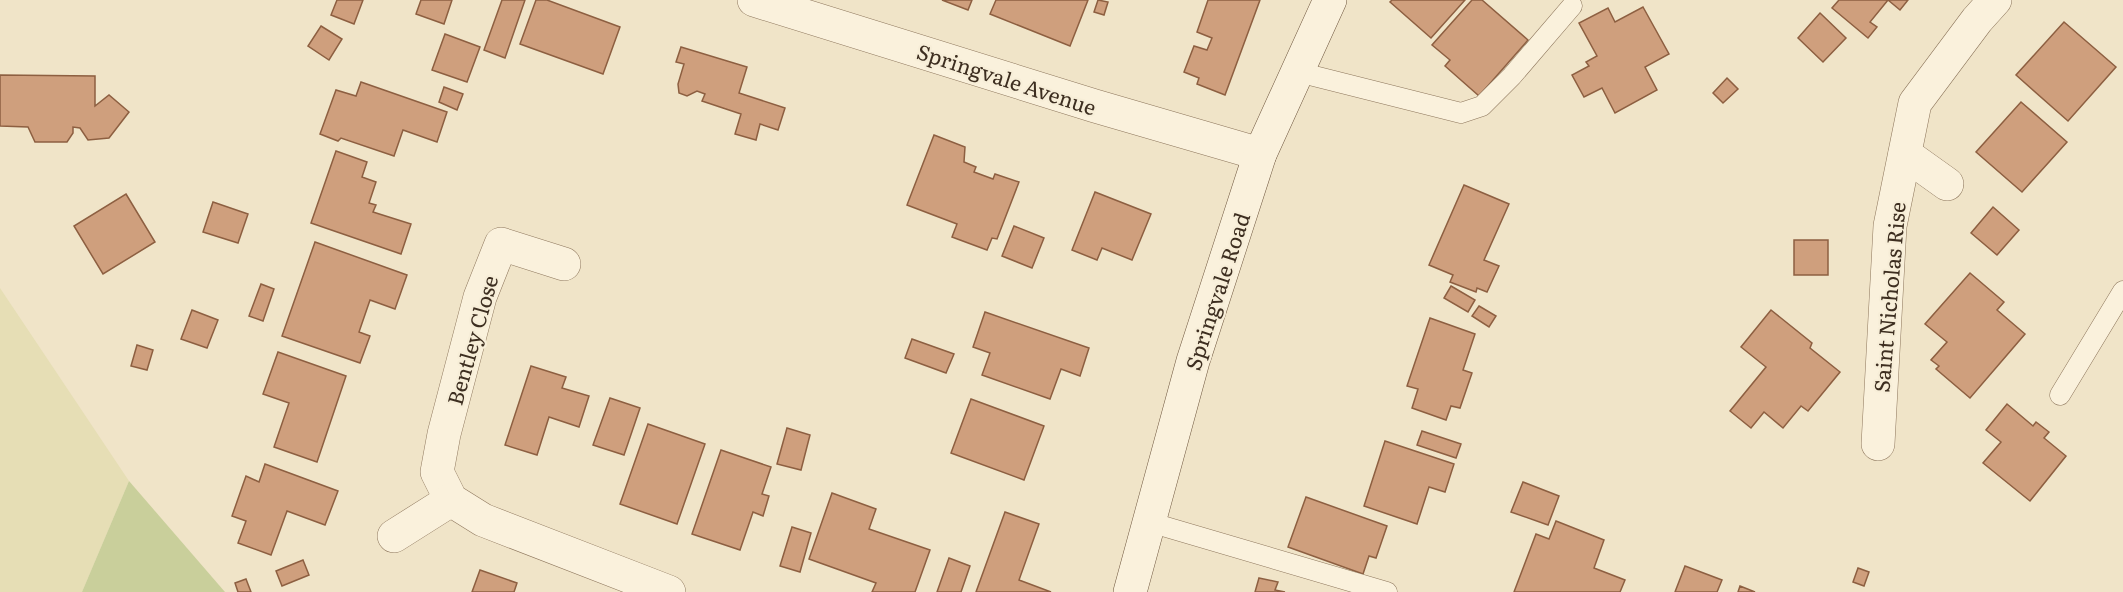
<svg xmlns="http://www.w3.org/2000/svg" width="2123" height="592" font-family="Literata,serif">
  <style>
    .farmland { fill: #e6deb5 }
    .green { fill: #c9cf9b }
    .building { fill: #cf9f7d; stroke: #8d5f41; stroke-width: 1.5 }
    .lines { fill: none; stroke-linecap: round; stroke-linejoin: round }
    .lane-casing { stroke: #8d765c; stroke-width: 21 }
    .street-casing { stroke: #8d765c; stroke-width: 34 }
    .secondary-casing { stroke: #6f573f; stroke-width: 34 }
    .lane { stroke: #faf1dc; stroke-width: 20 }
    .street { stroke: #faf1dc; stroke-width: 33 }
    .secondary { stroke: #faf1dc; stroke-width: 33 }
    .labels { text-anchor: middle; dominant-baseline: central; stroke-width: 4.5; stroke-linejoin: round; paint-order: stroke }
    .street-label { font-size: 21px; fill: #3d2e20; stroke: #f7eed8 }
  </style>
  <rect width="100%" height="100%" fill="#f0e4c8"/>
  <path class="farmland" d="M0,288L129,481L82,592H0Z"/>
  <path class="green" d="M129,481L225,592H82Z"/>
  <g class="building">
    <path d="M337,0H363L354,24L331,15Z"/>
    <path d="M421,0H452L444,24L416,14Z"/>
    <path d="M502,0H525L505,58L484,50Z"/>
    <path d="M536,0H547L620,27L603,74L520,44Z"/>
    <path d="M942,0H972L968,10Z"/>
    <path d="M996,0H1088L1070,46L990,14Z"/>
    <path d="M1098,0L1108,2L1104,15L1094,12Z"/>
    <path d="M1208,0H1260L1225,95L1197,84L1199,78L1184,72L1194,46L1207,50L1212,38L1197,32Z"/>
    <path d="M1392,0H1465L1431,38L1390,2Z"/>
    <path d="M1472,0H1482L1528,40L1479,96L1445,66L1450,60L1432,45Z"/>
    <path d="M1839,0H1908L1900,10L1888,0L1870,22L1877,27L1868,38L1832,8Z"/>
    <path d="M1643,7L1669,54L1645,67L1657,90L1615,113L1602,88L1584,97L1572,75L1589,66L1586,62L1597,56L1579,23L1608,8L1615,22Z"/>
    <path d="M1820,13L1846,38L1823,62L1798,38Z"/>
    <path d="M2064,22L2116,67L2068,121L2016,75Z"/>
    <path d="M321,26L342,39L329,60L308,46Z"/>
    <path d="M445,34L480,47L467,82L432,70Z"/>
    <path d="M681,47L747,67L739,93L785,108L778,130L760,124L756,140L735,134L741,114L702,101L705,94L697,91L687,96L679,93L678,84L684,64L676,62Z"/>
    <path d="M0,75L95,76V106L109,95L129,112L109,138L88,140L80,128L73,127V133L67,142H35L28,127L0,126Z"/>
    <path d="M1727,78L1738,89L1723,103L1713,93Z"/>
    <path d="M361,82L447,112L437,142L403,130L394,156L341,138L338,141L320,134L336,90L356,96Z"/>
    <path d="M444,87L463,94L457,110L439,102Z"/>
    <path d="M2021,102L2067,142L2022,192L1976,152Z"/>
    <path d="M934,135L965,147L964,162L976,167L974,172L993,179L995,174L1019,182L997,239L992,238L987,250L952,237L957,224L907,205Z"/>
    <path d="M336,151L367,162L362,177L376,182L369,203L376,205L373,212L411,224L401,254L311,223Z"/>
    <path d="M1464,185L1509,204L1484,260L1499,266L1487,292L1477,288L1476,292L1450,282L1453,275L1429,265Z"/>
    <path d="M1095,192L1151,214L1132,260L1102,248L1097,260L1072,250Z"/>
    <path d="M126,194L155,242L103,274L74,226Z"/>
    <path d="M213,202L248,214L238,243L203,232Z"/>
    <path d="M1993,207L2019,230L1997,255L1971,233Z"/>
    <path d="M1014,226L1044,238L1032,268L1002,256Z"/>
    <rect x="1794" y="240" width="34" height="35"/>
    <path d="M315,242L407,275L395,309L370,300L359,332L370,336L360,363L282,336Z"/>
    <path d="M1970,273L2004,302L1997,310L2025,334L1970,398L1936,369L1939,366L1931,360L1947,342L1925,324Z"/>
    <path d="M261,284L274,289L263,321L249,316Z"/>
    <path d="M1451,286L1475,300L1468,312L1444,298Z"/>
    <path d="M1479,306L1496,316L1489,327L1472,316Z"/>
    <path d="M192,310L218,320L207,348L181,339Z"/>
    <path d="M1771,310L1812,343L1810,348L1840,372L1808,411L1801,406L1783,428L1764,412L1751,428L1730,411L1766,367L1741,347Z"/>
    <path d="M985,312L1089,348L1080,376L1061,369L1050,399L982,375L990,353L973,347Z"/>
    <path d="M1430,318L1475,334L1463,370L1472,373L1460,408L1451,406L1446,420L1412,408L1418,389L1407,386Z"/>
    <path d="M912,339L954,354L946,373L905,358Z"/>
    <path d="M137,345L153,350L147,370L131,366Z"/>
    <path d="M278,352L346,376L317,462L274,447L289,403L263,394Z"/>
    <path d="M531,366L566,377L562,388L589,396L579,427L549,417L537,455L505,445Z"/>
    <path d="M610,398L640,408L624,455L593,445Z"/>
    <path d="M971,399L1044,426L1024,480L951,453Z"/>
    <path d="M2007,404L2033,426L2036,422L2049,432L2044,438L2066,456L2030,501L1983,463L2001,442L1986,430Z"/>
    <path d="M648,424L705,444L677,524L620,504Z"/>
    <path d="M787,428L810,435L801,470L777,464Z"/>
    <path d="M1422,431L1461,444L1456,458L1417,445Z"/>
    <path d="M1385,441L1454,464L1445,492L1429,487L1417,524L1364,506Z"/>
    <path d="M721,450L771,467L762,494L769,496L763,516L753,512L740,550L692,534Z"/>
    <path d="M265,464L338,491L325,525L287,511L271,555L238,543L246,521L232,516L246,476L259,482Z"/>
    <path d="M1523,482L1559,496L1548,525L1511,512Z"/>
    <path d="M832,493L876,509L869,529L930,550L915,592H872L876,583L809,559Z"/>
    <path d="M1306,497L1387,526L1376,558L1369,556L1363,574L1288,547Z"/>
    <path d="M1005,512L1039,524L1019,580L1051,592H976Z"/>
    <path d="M1556,521L1604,540L1594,568L1625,580L1620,592H1514L1536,534L1549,539Z"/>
    <path d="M792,527L811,533L800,572L780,566Z"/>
    <path d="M949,558L970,566L961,592H937Z"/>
    <path d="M303,560L309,575L282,586L276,571Z"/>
    <path d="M1685,566L1722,580L1717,592H1675Z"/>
    <path d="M1858,568L1869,572L1864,586L1853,582Z"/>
    <path d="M480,570L517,583L514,592H472Z"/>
    <path d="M1259,578L1278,582L1275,590L1285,592H1255Z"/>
    <path d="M246,579L251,592H238L235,583Z"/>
    <path d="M1740,586L1755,592H1738Z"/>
  </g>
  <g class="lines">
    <g class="lane-casing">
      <g id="lane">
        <path d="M1298,72L1461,113L1482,106L1512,76L1572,6"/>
        <path d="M2060,395L2123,291"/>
        <path d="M1149,522L1387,592"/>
      </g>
    </g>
    <g class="street-casing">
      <g id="street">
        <path d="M754,0L1095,106L1260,154"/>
        <path d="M1905,154L1947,184"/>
        <path d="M564,264L501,244L480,297L444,434L437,472L451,500L483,520L669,592"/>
        <path d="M1878,444L1890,226L1915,103L1977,20L1995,0"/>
        <path d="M394,536L451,500"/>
      </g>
    </g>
    <g class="secondary-casing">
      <path id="secondary" d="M1130,592L1193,361L1260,154L1330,0"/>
    </g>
    <use href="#lane" class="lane"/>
    <use href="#street" class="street"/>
    <use href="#secondary" class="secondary"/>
  </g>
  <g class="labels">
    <g class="street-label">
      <text transform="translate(1007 78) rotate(18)">Springvale Avenue</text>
      <text transform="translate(1216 291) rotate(-72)">Springvale Road</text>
      <text transform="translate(1888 297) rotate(-85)">Saint Nicholas Rise</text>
      <text transform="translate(471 340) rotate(-74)">Bentley Close</text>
    </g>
  </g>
</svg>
